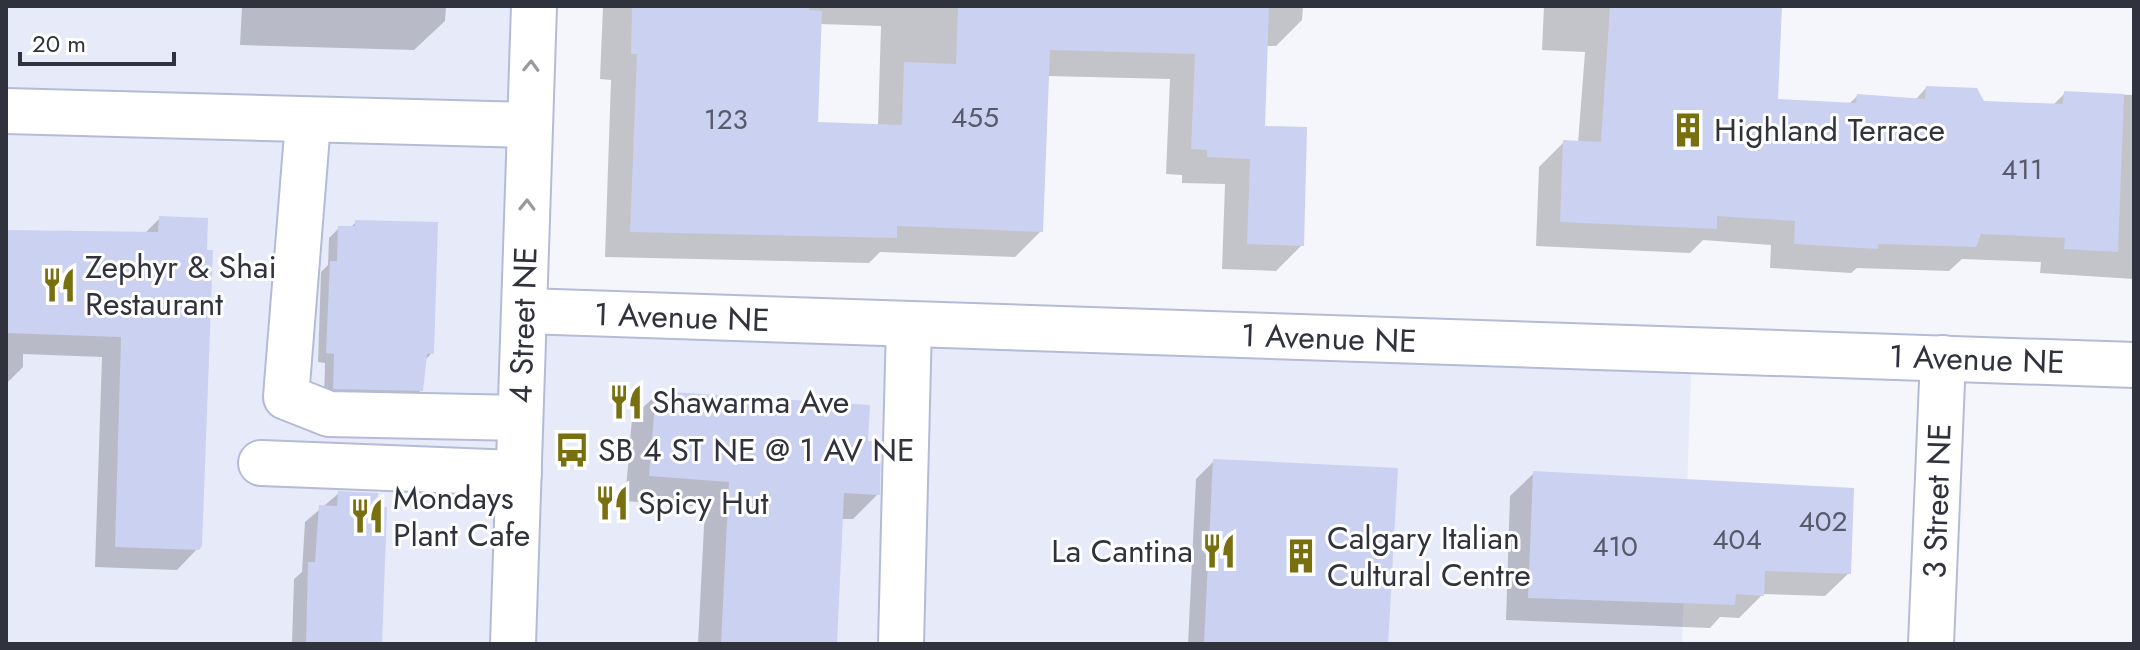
<svg xmlns="http://www.w3.org/2000/svg" width="2140" height="650" font-family="Jost,sans-serif">
  <style>
    .built { fill: #e7eaf9 }
    .shadow { fill: #0003; fill-rule: evenodd }
    .building { fill: #cbd1f0 }
    .lines { fill: none; stroke-linecap: round; stroke-linejoin: round }
    .minor-casing { stroke: #b5bbd7; stroke-width: 48 }
    .major-casing { stroke: #b5bbd7; stroke-width: 48 }
    .minor { stroke: #fff; stroke-width: 44 }
    .major { stroke: #fff; stroke-width: 44 }
    .oneway { stroke: #98989e }
    .labels { text-anchor: middle; dominant-baseline: central; stroke-width: 6; stroke-linejoin: round; paint-order: stroke }
    .number-label { font-size: 28px; fill: #575a6a }
    .poi-label { font-size: 32px; fill: #30323e; stroke: #fff; text-anchor: start }
    .street-label { font-size: 32px; fill: #30323e; stroke: #fff }
  </style>
  <rect width="100%" height="100%" fill="#f4f6fc"/>
  <path class="built" d="M6,6H544L533,299L1692,341L1682,644H6Z"/>
  <g class="shadow">
    <path d="M242,6H446L445,21L414,50L240,45Z"/>
    <path d="M603,6H1303L1302,20L1276,46H1266L1263,128L1302,245L1276,271L1222,269L1225,184L1182,183V175L1166,174L1170,79L1047,76L1041,231L1015,257L880,252L869,263L605,257L611,80L600,79ZM820,24L881,26L878,126L816,124Z"/>
    <path d="M1544,6H1780L1776,101L1849,104L1857,96L1915,100L1926,88L1983,103L2052,106L2065,93L2134,95V279L2040,273L2041,262L1962,259L1949,271L1857,268L1851,273L1770,268L1771,245L1703,240L1690,253L1536,246L1539,167L1564,142L1578,143L1585,52L1542,50Z"/>
    <path d="M160,218L198,548L177,570L95,567L102,357L23,354V367L6,384V232L144,234Z"/>
    <path d="M356,222L432,353L424,361L421,390L411,400L324,398L325,363L318,362L321,272L328,265L329,238L339,228H350Z"/>
    <path d="M657,394L866,443L878,494L853,519H840L835,644H698L705,507L625,501L632,418Z"/>
    <path d="M1214,461L1386,644H1188L1196,479Z"/>
    <path d="M1534,473L1849,573L1825,596L1763,594L1739,618L1720,617L1710,628L1506,620L1510,496Z"/>
    <path d="M339,493L376,509L380,644H292L294,579L302,572L305,522Z"/>
  </g>
  <g class="building">
    <path d="M632,6H809V10L822,11L818,122L902,125L904,62L956,64L958,6H1269L1265,126L1307,127L1304,246L1247,244L1250,159L1207,157V150L1191,149L1195,54L1050,50L1043,232L897,226V238L630,232L637,54H631Z"/>
    <path d="M1610,6H1782L1778,99L1856,103L1857,94L1925,99L1926,86L1977,88L1984,101L2063,104L2064,91L2124,94L2118,252L2064,249L2065,238L1981,234L1976,247L1878,244V249L1794,244L1795,221L1717,216V229L1560,222L1563,140L1601,142Z"/>
    <path d="M159,216L208,218L207,250H213L202,546L199,550L115,547L121,337L6,333V230L158,232Z"/>
    <path d="M355,220L438,222L434,354H427L423,391L333,389L334,354L326,353L330,261H337L338,226H355Z"/>
    <path d="M656,391L870,405L868,441H881L880,495L844,493L837,644H721L729,482L649,476Z"/>
    <path d="M1213,459L1398,468L1388,644H1204Z"/>
    <path d="M1533,471L1854,488L1851,574L1765,571L1764,596L1736,594L1735,605L1528,598Z"/>
    <path d="M338,491L378,493V507H387L382,644H306L308,562H315L319,505L337,506Z"/>
  </g>
  <g class="lines">
    <g class="minor-casing">
      <g id="minor">
        <path d="M6,111L529,125"/>
        <path d="M308,122L286,397L329,414L520,418"/>
        <path d="M525,311L2134,365"/>
        <path d="M261,463L519,473"/>
        <path d="M901,644L909,324"/>
        <path d="M1931,644L1943,358"/>
      </g>
    </g>
    <g class="major-casing">
      <path id="major" d="M513,644L534,6"/>
    </g>
    <use href="#minor" class="minor"/>
    <use href="#major" class="major"/>
  </g>
  <defs><path id="oneway-chevron" d="M-2-3.5L2.5 0L-2 3.5" fill="none" stroke-width="1.6" stroke-linecap="round" stroke-linejoin="round" transform="scale(2)"/></defs>
  <g class="oneway">
    <use href="#oneway-chevron" transform="translate(531 66) rotate(-88)"/>
    <use href="#oneway-chevron" transform="translate(527 205) rotate(-89)"/>
  </g>
  <defs>
    <g id="building-bare" transform="scale(2.76)"><path d="M-4-6H4V6H1V3H-1V6H-4ZM-2.5-4.3h1.7v1.8h-1.7ZM.8-4.3h1.7v1.8H.8ZM-2.5-1h1.7V.8h-1.7ZM.8-1h1.7V.8H.8Z" fill="#786f0e" stroke="#fff" stroke-width="2.5" paint-order="stroke"/></g>
    <g id="restaurant-bare" transform="scale(2.76)"><path d="M-5-6h1v4h1v-4h1v4h1v-4h1v5L-1.5 .5V6h-2V.5L-5-1ZM5-6V6H3V1.5H1.5Q1.5-4 5-6Z" fill="#786f0e" stroke="#fff" stroke-width="2.5" paint-order="stroke"/></g>
    <g id="bus-bare" transform="scale(2.76)"><path d="M-5-6H5V4H4V6H2V4H-2V6H-4V4H-5ZM-3.5-4V0h7V-4ZM-3.5 1.2v1.5H-2V1.2ZM2 1.2v1.5H3.5V1.2Z" fill="#786f0e" stroke="#fff" stroke-width="2.5" paint-order="stroke"/></g>
  </defs>
  <g fill-rule="evenodd">
    <use href="#building-bare" x="1688" y="130"/>
    <use href="#restaurant-bare" x="59" y="285"/>
    <use href="#restaurant-bare" x="626" y="402"/>
    <use href="#bus-bare" x="572" y="450"/>
    <use href="#restaurant-bare" x="612" y="503"/>
    <use href="#restaurant-bare" x="367" y="516"/>
    <use href="#restaurant-bare" x="1219" y="551"/>
    <use href="#building-bare" x="1301" y="556"/>
  </g>
  <g class="labels">
    <g class="number-label">
      <text x="975" y="117">455</text>
      <text x="726" y="119">123</text>
      <text x="2022" y="169">411</text>
      <text x="1823" y="521">402</text>
      <text x="1737" y="539">404</text>
      <text x="1615" y="546">410</text>
    </g>
    <g class="poi-label">
      <text x="1714" y="130">Highland Terrace</text>
      <text x="85" y="267">Zephyr &amp; Shai<tspan x="85" dy="37">Restaurant</tspan></text>
      <text x="652" y="402">Shawarma Ave</text>
      <text x="598" y="450">SB 4 ST NE @ 1 AV NE</text>
      <text x="393" y="498">Mondays<tspan x="393" dy="37">Plant Cafe</tspan></text>
      <text x="638" y="503">Spicy Hut</text>
      <text x="1327" y="538">Calgary Italian<tspan x="1327" dy="37">Cultural Centre</tspan></text>
      <text x="1193" y="551" text-anchor="end">La Cantina</text>
    </g>
    <g class="street-label">
      <text transform="translate(682 317) rotate(2)">1 Avenue NE</text>
      <text transform="translate(523 325) rotate(-88)">4 Street NE</text>
      <text transform="translate(1329 338) rotate(2)">1 Avenue NE</text>
      <text transform="translate(1977 359) rotate(2)">1 Avenue NE</text>
      <text transform="translate(1937 501) rotate(-88)">3 Street NE</text>
    </g>
  </g>
  <rect width="2140" height="650" fill="none" stroke="#30323e" stroke-width="16"/>
  <path d="M20 52v12h154v-12" fill="none" stroke="#30323e" stroke-width="4"/>
  <text x="32" y="52" font-size="24" fill="#30323e" stroke="#ffffff" stroke-width="6" paint-order="stroke">20 m</text>
</svg>
